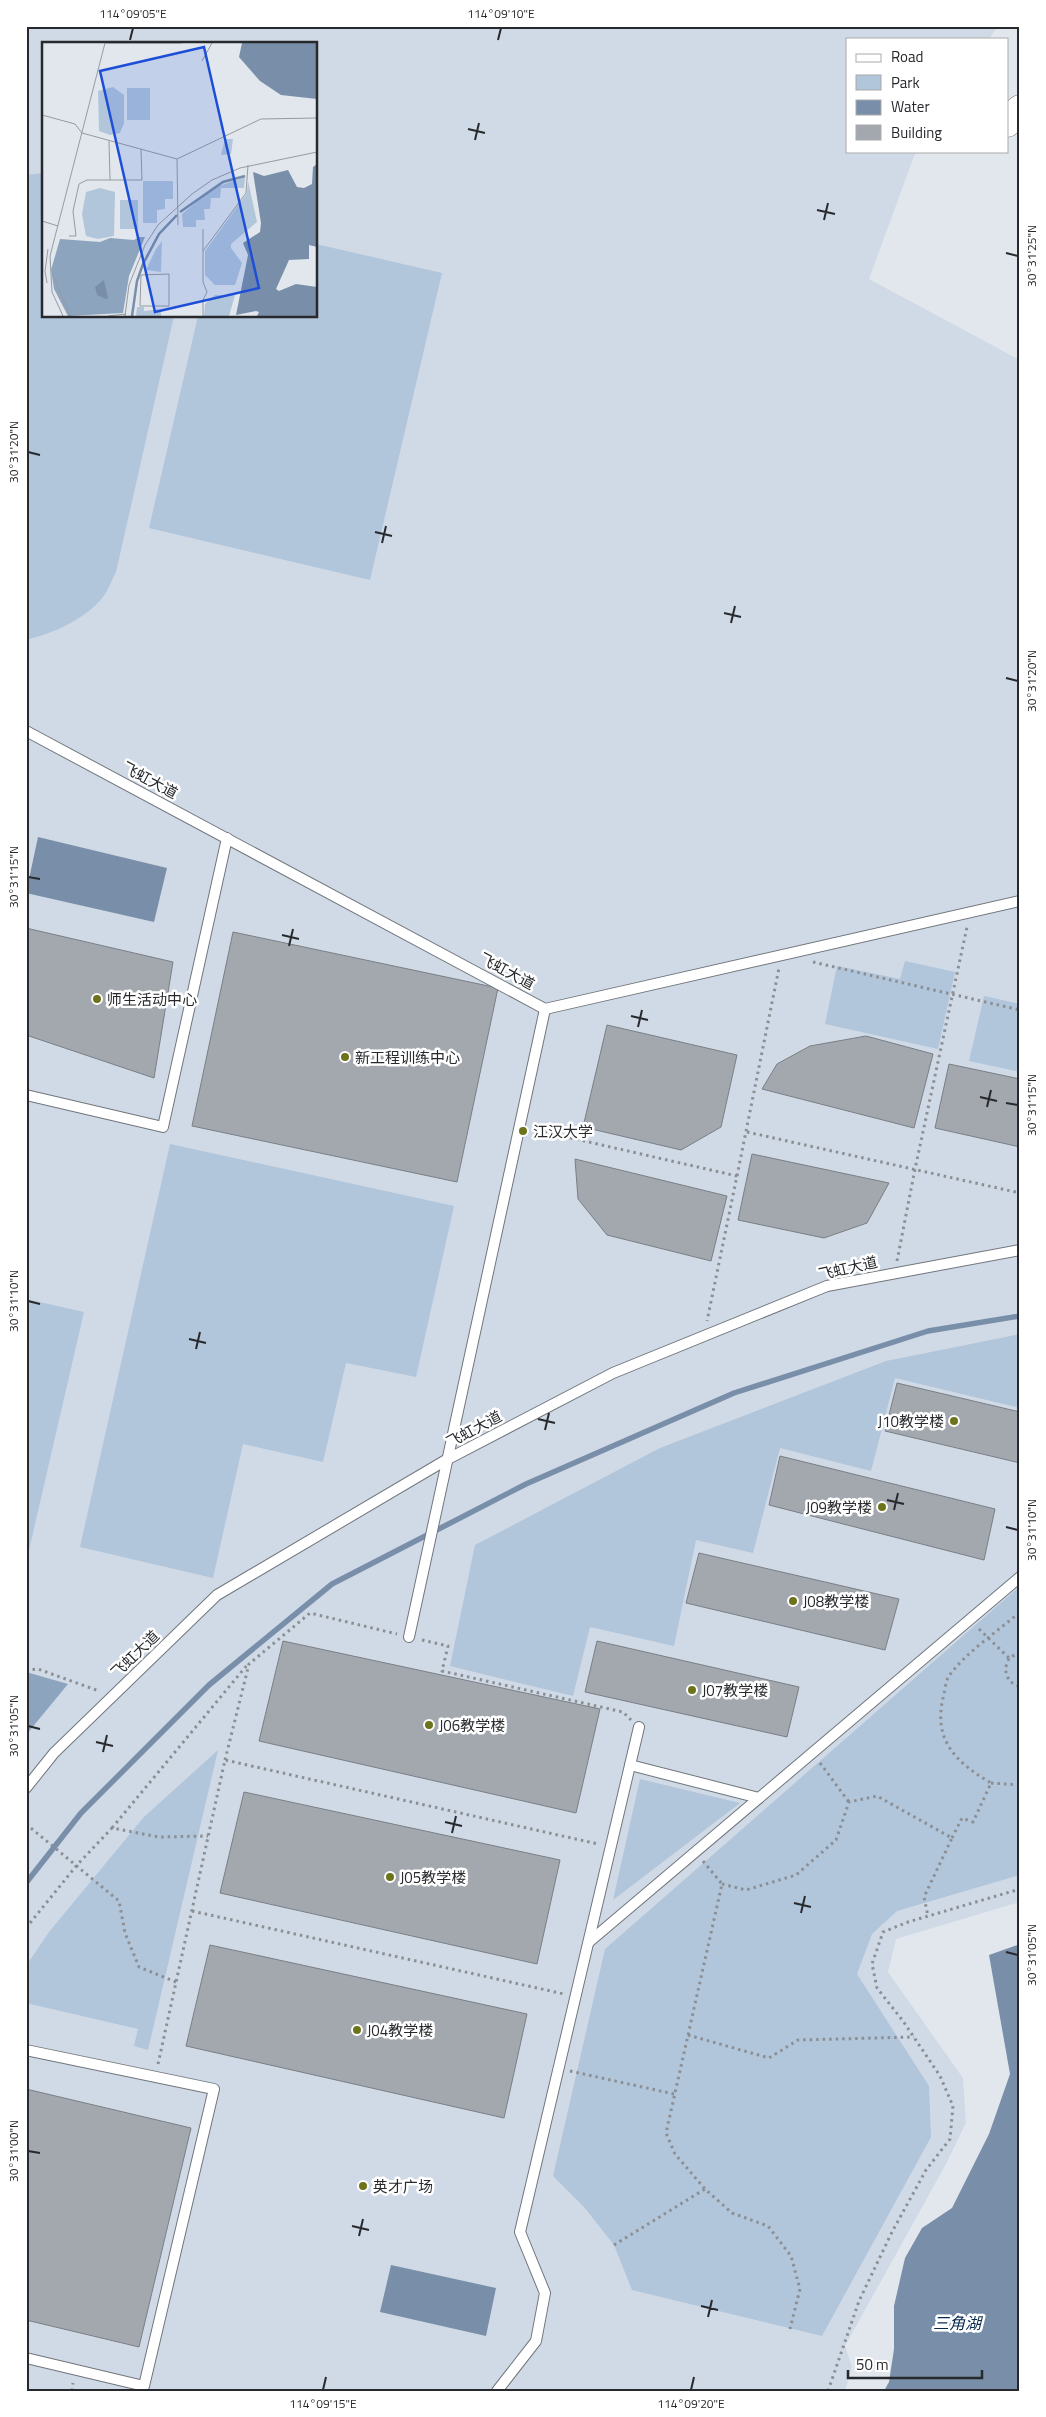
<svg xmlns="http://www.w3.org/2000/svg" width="1046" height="2417" font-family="'Titillium Web','Noto Sans SC',sans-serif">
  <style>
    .built { fill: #d0dae6; fill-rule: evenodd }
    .green { fill: #b1c5db }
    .forest { fill: #8da4bf }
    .water { fill: #798fa9 }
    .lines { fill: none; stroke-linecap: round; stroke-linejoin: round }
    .stream { stroke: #798fa9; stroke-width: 5.5 }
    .building { fill: #a2a8ae; stroke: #7a7f85 }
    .lane-casing { stroke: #71767c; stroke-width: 12 }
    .secondary-casing { stroke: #71767c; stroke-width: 29 }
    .path { stroke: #8b8f94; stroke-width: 3; stroke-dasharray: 2.5 4; stroke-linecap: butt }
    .lane { stroke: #fff; stroke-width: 10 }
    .secondary { stroke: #fff; stroke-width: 28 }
    .ticks { fill: none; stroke: #27292c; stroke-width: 2 }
    .poi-dot { fill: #6d731b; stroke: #fff; stroke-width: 2 }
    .labels { text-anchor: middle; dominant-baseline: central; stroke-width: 5; stroke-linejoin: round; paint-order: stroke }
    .street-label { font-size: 15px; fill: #27292c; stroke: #fff }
    .poi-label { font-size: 15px; fill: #27292c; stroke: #fff; text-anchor: start }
    .water-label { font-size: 16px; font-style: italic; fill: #062a4e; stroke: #fff }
    .inset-river { fill: none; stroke: #798fa9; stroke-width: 2.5 }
    .inset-road { fill: none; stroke: #979ba0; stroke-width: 1 }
    .view { fill: #1d4ed8; fill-opacity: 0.15; stroke: #1d4ed8; stroke-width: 2.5 }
    .inset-edge { fill: none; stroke: #27292c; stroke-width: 2.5 }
    .neatline { fill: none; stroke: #27292c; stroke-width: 2 }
    .ticks-label { font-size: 12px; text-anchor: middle; fill: #27292c }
  </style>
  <rect width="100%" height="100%" fill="#e1e7ed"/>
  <path class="built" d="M26,26H998L989,39H847V151H916L869,279L1020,360V1902L896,1939L888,1972L963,2078L966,2123L946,2164L845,2346L852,2367L845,2391H26ZM44,44H316V316H44Z"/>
  <g class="green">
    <path d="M44,173V316H174L116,572C112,580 108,590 103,597C84,620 54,633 26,640V175Z"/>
    <path d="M316,244L442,273L370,580L149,528L198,316H316Z"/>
    <path d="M905,961L955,972L938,1049L825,1024L837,966L900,979Z"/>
    <path d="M984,996L1020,1004V1072L969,1061Z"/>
    <path d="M170,1144L454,1206L416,1377L346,1363L323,1462L243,1444L213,1578L80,1547Z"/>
    <path d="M26,1299L84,1312L26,1563Z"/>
    <path d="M1020,1334V1408L895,1378L871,1471L780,1448L753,1553L696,1540L674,1646L590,1627L573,1696L450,1666L475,1545L660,1448L886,1361Z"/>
    <path d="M1020,1586V1875L897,1911L872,1934L857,1974L929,2086L931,2137L822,2336L632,2290L614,2245L584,2207L553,2176L605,1949Z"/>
    <path d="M218,1750L148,2050L134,2046L138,2029L26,2003V1966L49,1932L144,1817Z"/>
    <path d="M640,1779L740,1803L613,1900Z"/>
  </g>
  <path class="forest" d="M26,1672L68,1684L26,1735Z"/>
  <g class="water">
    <path d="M38,837L167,868L154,922L26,893Z"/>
    <path d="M1020,1944V2391H884L889,2382L894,2349V2306L905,2258L922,2228L952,2208L989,2134L1010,2074L989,1955Z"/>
    <path d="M391,2265L496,2288L486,2336L380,2312Z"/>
  </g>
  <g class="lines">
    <path class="stream" d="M26,1883L81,1813L209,1685L332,1584L526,1484L734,1393L928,1331L1020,1316"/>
  </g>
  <g class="building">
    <path d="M26,928L173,962L154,1078L26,1035Z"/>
    <path d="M233,932L498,988L457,1182L192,1126Z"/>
    <path d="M607,1025L737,1055L721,1127L681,1150L583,1127Z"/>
    <path d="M866,1036L933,1054L914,1128L762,1089L777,1064L810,1046Z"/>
    <path d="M949,1064L1020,1079V1147L935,1128Z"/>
    <path d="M752,1154L889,1183L867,1223L824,1238L738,1220Z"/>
    <path d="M575,1159L727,1196L711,1261L607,1235L578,1199Z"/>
    <path d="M897,1383L1020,1412V1463L885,1431Z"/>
    <path d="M780,1456L995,1509L984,1560L769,1505Z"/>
    <path d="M699,1553L899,1599L885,1650L686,1603Z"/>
    <path d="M283,1641L600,1709L576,1813L259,1741Z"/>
    <path d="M597,1641L799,1687L787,1737L585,1692Z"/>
    <path d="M244,1792L560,1860L537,1964L220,1893Z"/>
    <path d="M210,1945L527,2014L504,2118L186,2046Z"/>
    <path d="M26,2089L191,2128L139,2347L26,2320Z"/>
  </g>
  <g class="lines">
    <g class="lane-casing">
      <g id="lane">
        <path d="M26,731L545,1009L1020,901"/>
        <path d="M26,1095L163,1127L227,838"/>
        <path d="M409,1637L545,1009"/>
        <path d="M630,1765L759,1798"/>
        <path d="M26,1788L54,1753L217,1595L446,1460L613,1373L827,1286L1020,1250"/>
        <path d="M589,1942L1020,1577"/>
        <path d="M26,2050L214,2089L144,2386L26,2358"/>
        <path d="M497,2391L536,2341L545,2293L520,2232L639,1727"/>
      </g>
    </g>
    <g class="secondary-casing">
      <path id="secondary" d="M1007,123L1020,109"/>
    </g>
    <g class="path">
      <path d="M813,962L1020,1010"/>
      <path d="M532,1129L737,1176L707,1321"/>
      <path d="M747,1132L1020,1193"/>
      <path d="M737,1176L779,968"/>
      <path d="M897,1261L915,1169L967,927"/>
      <path d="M979,1629L1009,1658"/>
      <path d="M422,1640L448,1646L442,1671L623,1712L631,1720"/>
      <path d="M1020,1652L1009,1658L1005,1669L1009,1681L1020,1687"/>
      <path d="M26,1670L38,1669L99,1691"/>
      <path d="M225,1760L249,1664L310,1613L397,1634"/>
      <path d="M820,1763L849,1802"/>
      <path d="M991,1783L1020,1785"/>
      <path d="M26,1824L119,1901L125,1933L139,1967L176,1982"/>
      <path d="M112,1828L248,1664"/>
      <path d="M952,1838L962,1818L973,1822L991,1783C957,1763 933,1741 943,1698C945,1692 945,1682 949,1676C965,1653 998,1631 1020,1612"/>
      <path d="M703,1861L722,1884L666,2133L675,2154L705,2189L732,2213L768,2226L791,2256L800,2289L790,2329"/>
      <path d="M722,1884L746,1890L796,1875L836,1840L849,1802L877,1796L952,1838L924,1897L928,1916"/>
      <path d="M192,1911L564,1994"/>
      <path d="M26,1928L77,1865L112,1828L159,1837L208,1836"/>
      <path d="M688,2035L769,2058L798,2040L914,2037"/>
      <path d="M158,2064L225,1760L598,1844"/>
      <path d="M570,2071L674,2094"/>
      <path d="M614,2245L705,2189"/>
      <path d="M72,2391L73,2383"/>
      <path d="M828,2391L859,2301L892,2232L926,2170L950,2139L953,2106L940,2076L903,2021L877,1988L872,1964L883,1932L908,1922L1020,1889"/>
    </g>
    <use href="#lane" class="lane"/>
    <use href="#secondary" class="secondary"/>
  </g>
  <path class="ticks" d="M130,40L133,28M498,40L501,28M468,129L485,133M475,140L479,123M817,210L835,214M824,220L828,203M1006,253L1018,256M28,452L40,455M375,532L392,536M382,543L386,526M724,613L741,617M731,623L735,606M1006,678L1018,681M28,877L40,879M282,935L299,939M289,946L293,929M631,1016L648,1020M638,1027L642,1010M980,1097L997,1101M1006,1103L1018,1105M987,1107L991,1090M28,1301L40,1304M189,1339L206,1343M196,1349L200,1332M538,1419L555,1423M545,1430L549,1413M887,1500L904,1504M894,1510L898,1493M1006,1527L1018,1530M28,1726L40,1729M96,1742L113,1746M103,1752L107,1735M445,1822L462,1826M452,1833L456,1816M794,1903L811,1907M801,1913L805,1896M1006,1952L1018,1955M28,2151L40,2153M352,2226L369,2230M359,2236L363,2219M701,2306L718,2310M708,2317L712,2300M323,2390L326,2377M691,2390L694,2377"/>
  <g class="poi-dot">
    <circle cx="97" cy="999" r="5"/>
    <circle cx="345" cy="1057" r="5"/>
    <circle cx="523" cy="1131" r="5"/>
    <circle cx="954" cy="1421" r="5"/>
    <circle cx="882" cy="1507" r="5"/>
    <circle cx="793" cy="1601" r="5"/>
    <circle cx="692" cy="1690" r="5"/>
    <circle cx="429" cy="1725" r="5"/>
    <circle cx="390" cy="1877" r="5"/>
    <circle cx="357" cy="2030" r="5"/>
    <circle cx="363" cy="2186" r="5"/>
  </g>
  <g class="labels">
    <g class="street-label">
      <text transform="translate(150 780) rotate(28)">飞虹大道</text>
      <text transform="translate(507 971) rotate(28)">飞虹大道</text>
      <text transform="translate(848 1268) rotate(-13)">飞虹大道</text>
      <text transform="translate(474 1429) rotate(-28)">飞虹大道</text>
      <text transform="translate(135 1654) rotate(-44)">飞虹大道</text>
    </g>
    <g class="poi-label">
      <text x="107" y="999">师生活动中心</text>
      <text x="355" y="1057">新工程训练中心</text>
      <text x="533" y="1131">江汉大学</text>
      <text x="944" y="1421" text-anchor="end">J10教学楼</text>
      <text x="872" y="1507" text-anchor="end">J09教学楼</text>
      <text x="803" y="1601">J08教学楼</text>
      <text x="702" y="1690">J07教学楼</text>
      <text x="439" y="1725">J06教学楼</text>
      <text x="400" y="1877">J05教学楼</text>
      <text x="367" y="2030">J04教学楼</text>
      <text x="373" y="2186">英才广场</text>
    </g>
    <g class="water-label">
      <text x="957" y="2323">三角湖</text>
    </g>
  </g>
  <g transform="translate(42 42)">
    <rect width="275" height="275" fill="#e1e7ed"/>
    <path d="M71,45L82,53V81L78,91L68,93L57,89L56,49ZM85,46H108V78H85ZM183,97H191L189,112L179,113ZM203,135L202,146H179L178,156H169L168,167H162L163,178H154V185H141L140,172L157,158L177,144ZM101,139H131V157H123V167L115,168V181H101ZM206,139L215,180L189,202V206L200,221L193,243H173L163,233V209L205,151ZM58,146L73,150L72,194L56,197L44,194L40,172L44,150ZM78,158H96V187H78ZM120,199L119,230L104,228L114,207ZM173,253H193L187,274H162L163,262ZM95,265H102V269L119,267V274H94Z" fill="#b1c5db"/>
    <path d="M97,195H103L87,234L81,271L26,274L12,247L9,228L18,197L58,200L68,196L92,198Z" fill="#8da4bf"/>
    <path d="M200,1H275V57L239,53L218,39L197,15ZM275,122V205L267,203V217L247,218L234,247L237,249L254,242L275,245V274H215L217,270L214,269L194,273L206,213L201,201L218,190L219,181L211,130L222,134L246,128L255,145L262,146L270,142L271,125ZM62,238L66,256L64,257L55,253L53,245Z" fill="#798fa9"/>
    <path class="inset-river" d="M138,170L181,140L203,134M90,274L95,239L101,222L117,192L135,173"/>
    <path class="inset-road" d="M64,1H140M160,19L170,1M0,73L33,82L40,91L135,117L219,77L275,76M67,99L68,138M135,117L136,183M0,179L16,184M161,187V240L165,250L161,258V274M27,194H34L31,169L37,142L45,138H100L99,107M161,209L204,151L206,123M127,232V264H98L99,233ZM12,235L28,274M5,241L3,229L6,207M10,250L21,274M10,250L8,214L63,1M66,274L84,272M83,274L87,243L103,203L116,183L150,152L170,138L198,126L275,110"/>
    <path class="view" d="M162,5L217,246L113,270L58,29Z"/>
    <rect width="275" height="275" class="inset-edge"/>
  </g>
  <rect width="1046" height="2417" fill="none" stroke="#ffffff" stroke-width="55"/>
  <rect x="846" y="38" width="162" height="115" fill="#ffffff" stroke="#a9a9ab"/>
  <rect x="856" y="54" width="25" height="8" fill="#ffffff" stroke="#a9a9ab"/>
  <text x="891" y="62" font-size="15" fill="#27292c">Road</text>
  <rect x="856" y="75" width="25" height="15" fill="#b1c5db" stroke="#a9a9ab"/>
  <text x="891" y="88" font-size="15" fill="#27292c">Park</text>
  <rect x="856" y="100" width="25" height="15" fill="#798fa9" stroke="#a9a9ab"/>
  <text x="891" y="112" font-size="15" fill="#27292c">Water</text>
  <rect x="856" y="125" width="25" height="15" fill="#a2a8ae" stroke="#a9a9ab"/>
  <text x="891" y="138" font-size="15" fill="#27292c">Building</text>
  <path d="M848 2370v8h134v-8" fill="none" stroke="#27292c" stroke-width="2.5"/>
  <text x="856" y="2370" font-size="15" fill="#27292c" stroke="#ffffff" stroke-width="4" paint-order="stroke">50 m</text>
  <rect x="28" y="28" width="990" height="2362" class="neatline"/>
  <g class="ticks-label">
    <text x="133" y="18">114°09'05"E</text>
    <text x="501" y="18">114°09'10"E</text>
    <text transform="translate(1032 256) rotate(-90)" y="4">30°31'25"N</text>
    <text transform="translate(14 452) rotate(-90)" y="4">30°31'20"N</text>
    <text transform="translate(1032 681) rotate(-90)" y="4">30°31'20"N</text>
    <text transform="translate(14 877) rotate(-90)" y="4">30°31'15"N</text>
    <text transform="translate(1032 1105) rotate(-90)" y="4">30°31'15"N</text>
    <text transform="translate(14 1301) rotate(-90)" y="4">30°31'10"N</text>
    <text transform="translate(1032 1530) rotate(-90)" y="4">30°31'10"N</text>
    <text transform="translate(14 1726) rotate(-90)" y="4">30°31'05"N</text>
    <text transform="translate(1032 1955) rotate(-90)" y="4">30°31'05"N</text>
    <text transform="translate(14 2151) rotate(-90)" y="4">30°31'00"N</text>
    <text x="323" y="2408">114°09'15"E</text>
    <text x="691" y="2408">114°09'20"E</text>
  </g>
</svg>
